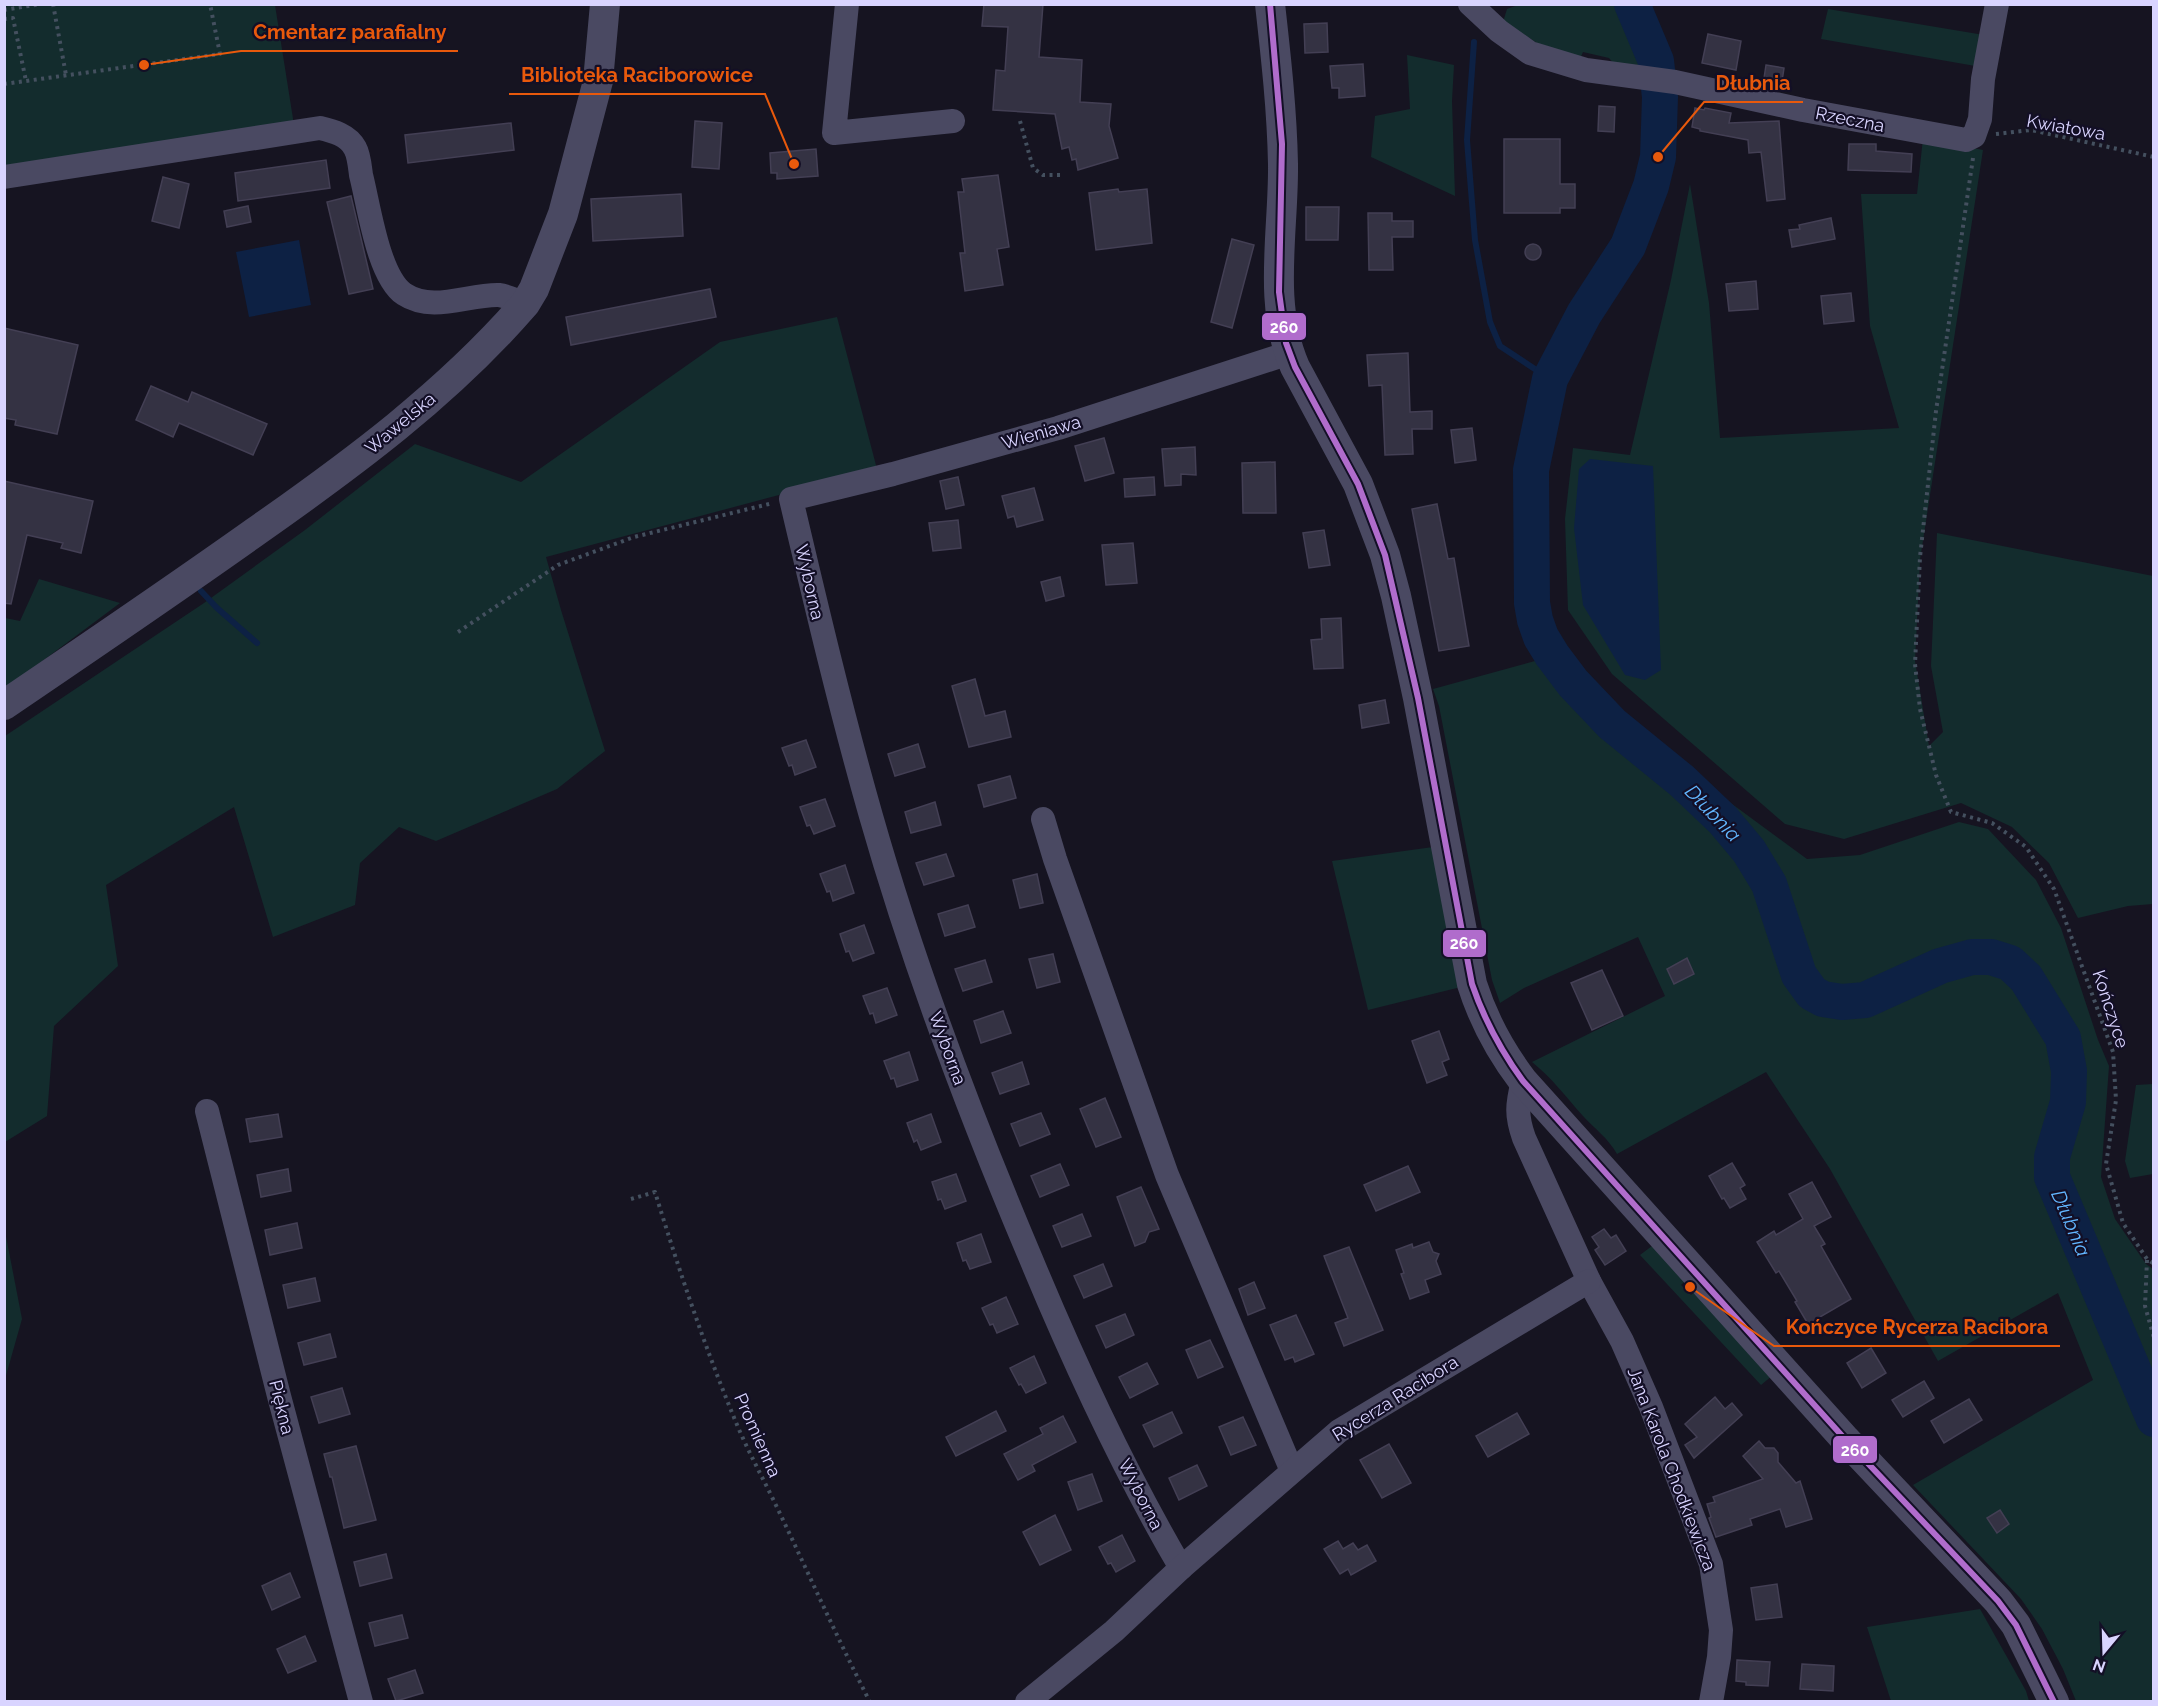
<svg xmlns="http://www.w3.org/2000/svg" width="2158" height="1706" font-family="Raleway,sans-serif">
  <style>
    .green { fill: #132c2d }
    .water { fill: #0d2144 }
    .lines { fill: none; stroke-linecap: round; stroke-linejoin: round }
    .stream { stroke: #0d2144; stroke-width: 6 }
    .river { stroke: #0d2144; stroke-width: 36 }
    .building { fill: #343243; stroke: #433f54; stroke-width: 1.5 }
    .path { stroke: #44505f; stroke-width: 4; stroke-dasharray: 3 4.5; stroke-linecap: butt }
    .minor { stroke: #4a4962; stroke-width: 24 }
    .tertiary { stroke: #4a4962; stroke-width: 30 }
    .bus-1-casing { stroke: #130f26; stroke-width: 10 }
    .bus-1 { stroke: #b06ccc; stroke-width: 6 }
    .labels { text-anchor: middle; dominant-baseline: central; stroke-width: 4.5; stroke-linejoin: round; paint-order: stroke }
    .street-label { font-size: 18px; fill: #d9d4ff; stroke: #130f26 }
    .water-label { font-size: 20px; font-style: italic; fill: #62b6ff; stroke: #130f26 }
    .leader { fill: none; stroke: #e8590c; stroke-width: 2 }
    .callout-dot { fill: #e8590c; stroke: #130f26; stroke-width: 2 }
    .callout-label { font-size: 20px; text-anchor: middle; font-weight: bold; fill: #e8590c; stroke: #130f26; stroke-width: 4.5; stroke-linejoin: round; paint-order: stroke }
    .line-badge { stroke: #130f26; stroke-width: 2 }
    .badge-label { font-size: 16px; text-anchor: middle; font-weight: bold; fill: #fff }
  </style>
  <rect width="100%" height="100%" fill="#161421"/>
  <g class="green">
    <path d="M5,5H275L294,125L5,170Z"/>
    <path d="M1518,5H1652L1665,72L1615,65L1609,58L1583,52L1580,59L1550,51L1503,22L1507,9Z"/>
    <path d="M1828,9L1984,35L1981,67L1821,39Z"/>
    <path d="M1407,55L1454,65L1452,101L1455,196L1371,157L1375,116L1410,109Z"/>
    <path d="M1923,138L1983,150L1920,560L1915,661L1929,746L1943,732L1931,666L1937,533L2153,576V904L2128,906L2078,918L2049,863L2012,827L1961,803L1844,839L1785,824L1612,674L1568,610L1565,519L1573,448L1630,455L1671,280L1690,184L1709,303L1720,438L1899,428L1870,326L1861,194H1917Z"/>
    <path d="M837,317L877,469L546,557L561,610L605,751L557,789L436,841L399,827L360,863L355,905L273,937L234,807L106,885L118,966L54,1026L47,1116L5,1142V736L204,603L305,530L415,444L521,482L720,342Z"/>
    <path d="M39,579L120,603L5,689V618L20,621Z"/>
    <path d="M1535,661L1607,740L1625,717L1728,801L1807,859L1860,855L1959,822L1988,829L2036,880L2061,928L2098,1040L2109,1066L2101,1177L2115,1219L2146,1264L2153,1269V1701H2076L2063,1669L2042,1629L2021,1599L1913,1485L2093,1380L2058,1293L1938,1361L1830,1169L1766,1072L1617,1154C1608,1138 1595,1129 1583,1116C1566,1097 1552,1078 1532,1062L1665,996L1638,937L1524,988L1500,1003L1492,980L1439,706L1433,689Z"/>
    <path d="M1433,847L1465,986L1368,1010L1332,861Z"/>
    <path d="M2153,1084V1174L2130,1178L2125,1161L2136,1085Z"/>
    <path d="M4,1226L22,1319L5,1379H4Z"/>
    <path d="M1652,1246L1685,1281L1681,1285L1691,1295L1695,1292L1773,1375L1761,1385L1640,1255Z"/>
    <path d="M1980,1609L2026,1691L2029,1701H1891L1867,1627Z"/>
  </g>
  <g class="water">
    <path d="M299,240L311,305L249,317L236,252Z"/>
    <path d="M1590,459L1653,466L1661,670L1645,680L1625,675L1583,605L1574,528L1579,469Z"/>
  </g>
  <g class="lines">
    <g class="stream">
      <path d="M1474,42L1467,140L1475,240L1490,322L1500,346L1550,379"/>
      <path d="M201,591L217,608L257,643"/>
    </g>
    <path class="river" d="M1632,4L1656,61L1660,97L1658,157L1651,186L1628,246L1584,314L1550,379L1531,470L1532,603L1535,620L1541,637L1552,655L1573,683L1612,724L1682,781L1723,820L1749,851L1769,884L1799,975L1812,993L1823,999L1842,1002L1865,1000L1940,966L1972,957H1991L2010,963L2026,978L2063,1038L2069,1071L2068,1102L2052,1157V1177L2154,1419"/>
  </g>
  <g class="building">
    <path d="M984,4H1043L1039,57L1082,60L1080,102L1111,104L1109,126L1118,158L1078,170L1076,159L1072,160L1069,147L1062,149L1055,114L993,110L996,70L1005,71L1008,27L982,26Z"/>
    <path d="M1327,23L1328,52L1305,53L1304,24Z"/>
    <path d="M1708,34L1741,41L1736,70L1702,63Z"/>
    <path d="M1363,64L1365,96L1339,98V88H1332L1330,66Z"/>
    <path d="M1766,65L1784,68L1781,88L1763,85Z"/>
    <path d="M1599,106L1615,107L1614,132L1598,131Z"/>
    <path d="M1695,108L1704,110L1705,108L1731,113L1729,123L1779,121L1785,199L1767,201L1761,152L1749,153L1748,140L1700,131V129L1692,127Z"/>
    <path d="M695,121L722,123L719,169L692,167Z"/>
    <path d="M511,123L514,150L408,163L405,135Z"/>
    <path d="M1504,139H1560V184H1575V208H1560V213H1504Z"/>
    <path d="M1849,144H1876V151L1912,154L1911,172L1848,170Z"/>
    <path d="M816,149L818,176L777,179V173H771L770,153Z"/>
    <path d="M326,160L330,188L238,201L235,173Z"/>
    <path d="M998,175L1009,247L997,249L1003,285L965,291L960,253H965L958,192H964L962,179Z"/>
    <path d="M163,177L189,184L179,228L152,221Z"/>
    <path d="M1118,189L1119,192L1147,189L1152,243L1096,250L1089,193Z"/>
    <path d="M681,194L683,236L593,241L591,199Z"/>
    <path d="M351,196L373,289L349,294L327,202Z"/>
    <path d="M248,206L251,222L227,227L224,211Z"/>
    <path d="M1306,207H1339L1338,240H1306Z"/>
    <path d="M1368,213H1392V221H1413V237H1392L1393,270H1369Z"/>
    <path d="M1831,218L1835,239L1792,247L1789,230L1800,229L1799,225Z"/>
    <path d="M1232,239L1254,245L1232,328L1211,322Z"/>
    <circle cx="1533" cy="252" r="8"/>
    <path d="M1756,281L1758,309L1729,311L1726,284Z"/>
    <path d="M710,289L716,317L571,345L566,317Z"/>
    <path d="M1851,293L1854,321L1824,324L1821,296Z"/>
    <path d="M4,328L78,345L57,434L15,425L16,420L4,418Z"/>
    <path d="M1408,353L1410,412L1432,411V429H1412L1413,454L1385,455L1382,385L1369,386L1367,355Z"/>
    <path d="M151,386L188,402L192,392L267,424L253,455L179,423L173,437L136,420Z"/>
    <path d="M1472,428L1476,460L1455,463L1451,430Z"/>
    <path d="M1104,438L1114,473L1085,481L1075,446Z"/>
    <path d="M1195,447L1196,475L1181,474V485L1165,486L1162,449Z"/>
    <path d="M1275,462L1276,513H1243L1242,463Z"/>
    <path d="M958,477L964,505L946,509L940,481Z"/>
    <path d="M1154,477L1155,495L1125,497L1124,479Z"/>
    <path d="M4,481L93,501L81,553L61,548L63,543L27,535L11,604L4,603Z"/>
    <path d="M1034,488L1043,520L1017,527L1014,516L1008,518L1002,496Z"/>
    <path d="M1437,504L1448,559L1454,558L1469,646L1439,651L1412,509Z"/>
    <path d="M958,520L961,548L933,551L929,523Z"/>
    <path d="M1324,530L1330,565L1309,568L1303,533Z"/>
    <path d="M1133,543L1137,583L1106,585L1102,545Z"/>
    <path d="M1060,577L1064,596L1046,601L1041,582Z"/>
    <path d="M1341,618L1343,668L1314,669L1311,640L1322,639L1321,619Z"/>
    <path d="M975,679L985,716L1005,711L1011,737L969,747L952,686Z"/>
    <path d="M1385,700L1389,723L1362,728L1359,705Z"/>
    <path d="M806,740L816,767L795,775L792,765L789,766L782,748Z"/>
    <path d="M918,744L925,767L895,776L888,754Z"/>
    <path d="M1010,776L1016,798L984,807L978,785Z"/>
    <path d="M825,799L835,826L814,834L810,825L807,826L800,807Z"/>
    <path d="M935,802L941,825L911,833L905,812Z"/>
    <path d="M946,854L954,876L924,885L916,863Z"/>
    <path d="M845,865L854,893L833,901L830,891L827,892L820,874Z"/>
    <path d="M1037,874L1043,903L1020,908L1013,880Z"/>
    <path d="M968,905L975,927L945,936L938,914Z"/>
    <path d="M864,925L874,953L853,961L849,951L846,952L840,934Z"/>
    <path d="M1053,954L1060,982L1037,988L1029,959Z"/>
    <path d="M1687,958L1694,974L1674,984L1667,969Z"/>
    <path d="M985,960L992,982L963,991L955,969Z"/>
    <path d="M1602,970L1623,1016L1592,1030L1571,983Z"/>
    <path d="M887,988L897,1015L876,1023L873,1013L870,1014L863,996Z"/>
    <path d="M1003,1011L1011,1033L981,1043L974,1021Z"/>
    <path d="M1439,1031L1449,1059L1442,1062L1447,1075L1427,1083L1412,1041Z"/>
    <path d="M909,1052L918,1080L897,1087L894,1078L891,1079L884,1061Z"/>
    <path d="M1022,1062L1029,1084L1000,1094L992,1073Z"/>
    <path d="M1105,1098L1121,1137L1096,1147L1080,1109Z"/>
    <path d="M1041,1113L1050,1134L1020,1146L1011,1124Z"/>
    <path d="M278,1114L282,1137L250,1142L246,1119Z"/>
    <path d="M931,1114L941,1142L921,1150L917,1140L914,1142L907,1123Z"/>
    <path d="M1732,1163L1745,1185L1740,1188L1746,1199L1730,1208L1724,1198L1722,1199L1709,1176Z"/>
    <path d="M1060,1164L1069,1185L1040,1197L1031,1176Z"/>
    <path d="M1408,1166L1420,1192L1376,1211L1364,1185Z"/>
    <path d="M288,1169L291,1191L261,1197L257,1175Z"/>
    <path d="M956,1174L966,1201L945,1209L941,1199L938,1200L932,1182Z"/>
    <path d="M1812,1182L1831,1217L1814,1226L1825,1244L1821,1246L1851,1299L1808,1324L1795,1302L1797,1301L1779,1271L1776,1273L1757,1242L1774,1231L1776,1235L1803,1219L1789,1194Z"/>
    <path d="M1141,1187L1159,1229L1149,1232L1145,1242L1135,1246L1117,1197Z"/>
    <path d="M1082,1214L1091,1236L1062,1247L1053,1226Z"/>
    <path d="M297,1223L302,1248L270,1255L265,1230Z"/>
    <path d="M1604,1229L1611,1238L1616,1235L1626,1251L1605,1265L1595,1250L1599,1247L1592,1237Z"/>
    <path d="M981,1234L991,1262L970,1269L966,1260L963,1261L957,1243Z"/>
    <path d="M1429,1242L1433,1252L1439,1254L1436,1261L1441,1274L1425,1280L1429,1292L1410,1299L1401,1274L1404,1273L1396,1250L1412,1244L1413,1248Z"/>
    <path d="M1349,1247L1383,1330L1344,1346L1335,1323L1348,1318L1324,1256Z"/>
    <path d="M1103,1264L1112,1286L1084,1298L1074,1276Z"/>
    <path d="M315,1278L320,1301L288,1308L283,1285Z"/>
    <path d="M1254,1282L1265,1308L1248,1315L1239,1289Z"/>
    <path d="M1006,1297L1018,1324L997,1333L993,1324L990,1325L982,1308Z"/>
    <path d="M1125,1314L1134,1335L1106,1348L1096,1326Z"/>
    <path d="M1296,1315L1314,1354L1295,1362L1293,1357L1285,1360L1270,1325Z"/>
    <path d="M330,1334L336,1357L304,1365L298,1343Z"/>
    <path d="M1210,1340L1223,1367L1198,1378L1186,1350Z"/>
    <path d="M1871,1348L1886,1373L1862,1388L1847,1363Z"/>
    <path d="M1034,1356L1046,1383L1026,1393L1021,1384L1019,1385L1010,1368Z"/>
    <path d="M1147,1363L1158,1384L1130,1398L1119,1377Z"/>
    <path d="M1924,1381L1934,1398L1903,1417L1892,1400Z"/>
    <path d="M342,1388L350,1414L319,1423L311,1397Z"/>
    <path d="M1715,1397L1725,1409L1732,1403L1742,1415L1694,1458L1685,1445L1697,1437L1685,1424Z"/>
    <path d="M1969,1399L1982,1420L1944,1443L1931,1421Z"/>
    <path d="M996,1411L1006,1431L956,1456L946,1437Z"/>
    <path d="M1172,1412L1182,1433L1154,1447L1143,1425Z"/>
    <path d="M1517,1413L1529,1434L1488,1457L1476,1436Z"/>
    <path d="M1063,1416L1076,1442L1032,1465L1035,1471L1018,1480L1004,1454L1043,1434L1040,1428Z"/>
    <path d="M1243,1417L1256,1445L1231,1455L1219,1427Z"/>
    <path d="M1759,1441L1765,1448H1774L1778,1453V1462L1796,1483L1800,1481L1812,1519L1786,1527L1780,1509L1750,1519L1752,1525L1716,1537L1709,1518L1711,1517L1707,1504L1715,1502L1713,1497L1763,1479L1743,1456Z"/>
    <path d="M1389,1444L1411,1483L1382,1498L1360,1460Z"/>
    <path d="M356,1446L376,1520L344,1528L332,1477H330L324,1454Z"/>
    <path d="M1197,1465L1207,1486L1179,1500L1169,1478Z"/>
    <path d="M1092,1474L1102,1501L1078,1510L1068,1482Z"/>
    <path d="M2000,1510L2009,1524L1997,1533L1987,1518Z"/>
    <path d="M1055,1515L1071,1550L1040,1565L1023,1532Z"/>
    <path d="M1122,1535L1135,1561L1116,1572L1111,1563L1108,1564L1099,1547Z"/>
    <path d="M1338,1541L1343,1549L1353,1543L1358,1550L1367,1545L1376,1561L1351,1575L1348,1569L1340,1574L1324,1549Z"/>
    <path d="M386,1554L392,1578L360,1586L354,1562Z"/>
    <path d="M290,1573L300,1597L272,1610L262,1586Z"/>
    <path d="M1777,1584L1782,1617L1756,1620L1751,1588Z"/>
    <path d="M402,1615L408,1638L375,1646L369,1623Z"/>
    <path d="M305,1636L316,1661L288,1673L277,1649Z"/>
    <path d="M1737,1660L1770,1662L1768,1686L1746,1685V1682L1736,1681Z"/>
    <path d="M1802,1664L1834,1666L1833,1691L1800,1689Z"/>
    <path d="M415,1670L423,1693L396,1701L388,1679Z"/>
  </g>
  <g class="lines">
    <g class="path">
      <path d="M53,4L66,75"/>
      <path d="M4,10L41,4"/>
      <path d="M4,19L13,18L26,81"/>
      <path d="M4,84L220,54L210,4"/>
      <path d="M1020,121L1033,168L1043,175H1063"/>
      <path d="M1996,134L2031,130L2154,157"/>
      <path d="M1973,158L1936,411L1920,557L1915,664L1920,709L1936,775L1951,812L1992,823L2026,847L2054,889L2113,1052L2116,1100L2106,1164L2123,1223L2147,1259L2154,1264"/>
      <path d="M458,632L558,565L634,537L773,503"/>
      <path d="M631,1199L655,1192C678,1267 703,1342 733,1415C744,1443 758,1469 772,1497C805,1565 835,1634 870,1702"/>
      <path d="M2147,1260L2145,1306L2154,1338"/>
    </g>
    <g class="minor">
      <path d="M847,4L834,133L953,121"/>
      <path d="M1470,4L1499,31L1530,53L1586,70L1675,82L1803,110L1966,140L1974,136L1980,119L1983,79L1997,4"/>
      <path d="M4,177L320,128C333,131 348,135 355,148C359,155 360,167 361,175C369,206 378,276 404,294C433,313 468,294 499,295C508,296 517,301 525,304"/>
      <path d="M1043,819L1055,859L1167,1175L1292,1471"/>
      <path d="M1523,1081C1517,1105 1516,1115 1524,1138L1589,1281L1622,1341L1651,1407L1711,1564L1721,1630L1719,1657L1711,1702"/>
      <path d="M207,1111L279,1396L361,1702"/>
      <path d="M1181,1568C1123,1469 1075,1365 1031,1259C970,1115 914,967 871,816C841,711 816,605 791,499L893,474L1058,428L1277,357L1288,352"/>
      <path d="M1027,1702L1114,1631L1181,1568L1339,1431L1589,1281"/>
    </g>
    <g class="tertiary">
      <path d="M1270,4C1276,57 1282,111 1283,164C1284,230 1267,304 1295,367L1358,484L1385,555L1396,596L1418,698L1472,984C1483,1019 1501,1052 1523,1081L1844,1438L1998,1601L2016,1625L2054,1702"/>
      <path d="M4,705C88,648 172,591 255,532C352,464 447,394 525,304L534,289L563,214L598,81L605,4"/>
    </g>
    <g class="bus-1-casing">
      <path id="bus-1" d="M1270,4L1282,144L1279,292L1286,343L1295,367L1358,484L1385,555L1418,698L1472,984C1484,1019 1501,1051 1523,1081L1844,1438L1998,1601L2016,1625L2054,1702"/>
    </g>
    <use href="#bus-1" class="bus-1"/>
  </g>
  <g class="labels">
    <g class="street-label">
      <text transform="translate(1850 119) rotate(11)">Rzeczna</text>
      <text transform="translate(2066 127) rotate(10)">Kwiatowa</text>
      <text transform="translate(400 423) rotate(-40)">Wawelska</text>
      <text transform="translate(1041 432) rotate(-16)">Wieniawa</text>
      <text transform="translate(810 582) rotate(77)">Wyborna</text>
      <text transform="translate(2111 1009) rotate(72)">Kończyce</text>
      <text transform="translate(948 1048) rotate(70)">Wyborna</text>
      <text transform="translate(1395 1398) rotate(-32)">Rycerza Racibora</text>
      <text transform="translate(282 1407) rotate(76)">Piękna</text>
      <text transform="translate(758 1435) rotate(66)">Promienna</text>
      <text transform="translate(1672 1469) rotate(69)">Jana Karola Chodkiewicza</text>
      <text transform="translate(1141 1494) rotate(63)">Wyborna</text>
    </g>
    <g class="water-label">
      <text transform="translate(1713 813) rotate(46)">Dłubnia</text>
      <text transform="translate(2071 1223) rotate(67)">Dłubnia</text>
    </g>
  </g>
  <path class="leader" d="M144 65L241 51H458M794 164L765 94H509M1658 157L1704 102H1803M1690 1287L1774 1346H2060"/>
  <g class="callout-dot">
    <circle cx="144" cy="65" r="6"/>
    <circle cx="794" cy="164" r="6"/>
    <circle cx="1658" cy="157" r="6"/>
    <circle cx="1690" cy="1287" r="6"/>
  </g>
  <g class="callout-label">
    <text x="350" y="39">Cmentarz parafialny</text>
    <text x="637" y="82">Biblioteka Raciborowice</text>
    <text x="1753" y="90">Dłubnia</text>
    <text x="1917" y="1334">Kończyce Rycerza Racibora</text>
  </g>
  <g class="line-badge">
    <rect x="1261" y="312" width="46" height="29" rx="6" fill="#b06ccc"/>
    <rect x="1442" y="929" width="45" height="29" rx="6" fill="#b06ccc"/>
    <rect x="1832" y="1435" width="46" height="29" rx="6" fill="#b06ccc"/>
  </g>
  <g class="badge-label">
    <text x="1284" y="333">260</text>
    <text x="1464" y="949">260</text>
    <text x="1855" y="1456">260</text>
  </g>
  <rect width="2158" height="1706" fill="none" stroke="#d9d4ff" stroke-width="12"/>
  <g transform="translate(2104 1652) rotate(199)" stroke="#130f26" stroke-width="4.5" paint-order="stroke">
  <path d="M0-4.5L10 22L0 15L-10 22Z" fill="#d9d4ff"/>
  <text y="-9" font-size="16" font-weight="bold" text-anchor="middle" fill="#d9d4ff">N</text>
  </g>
</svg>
